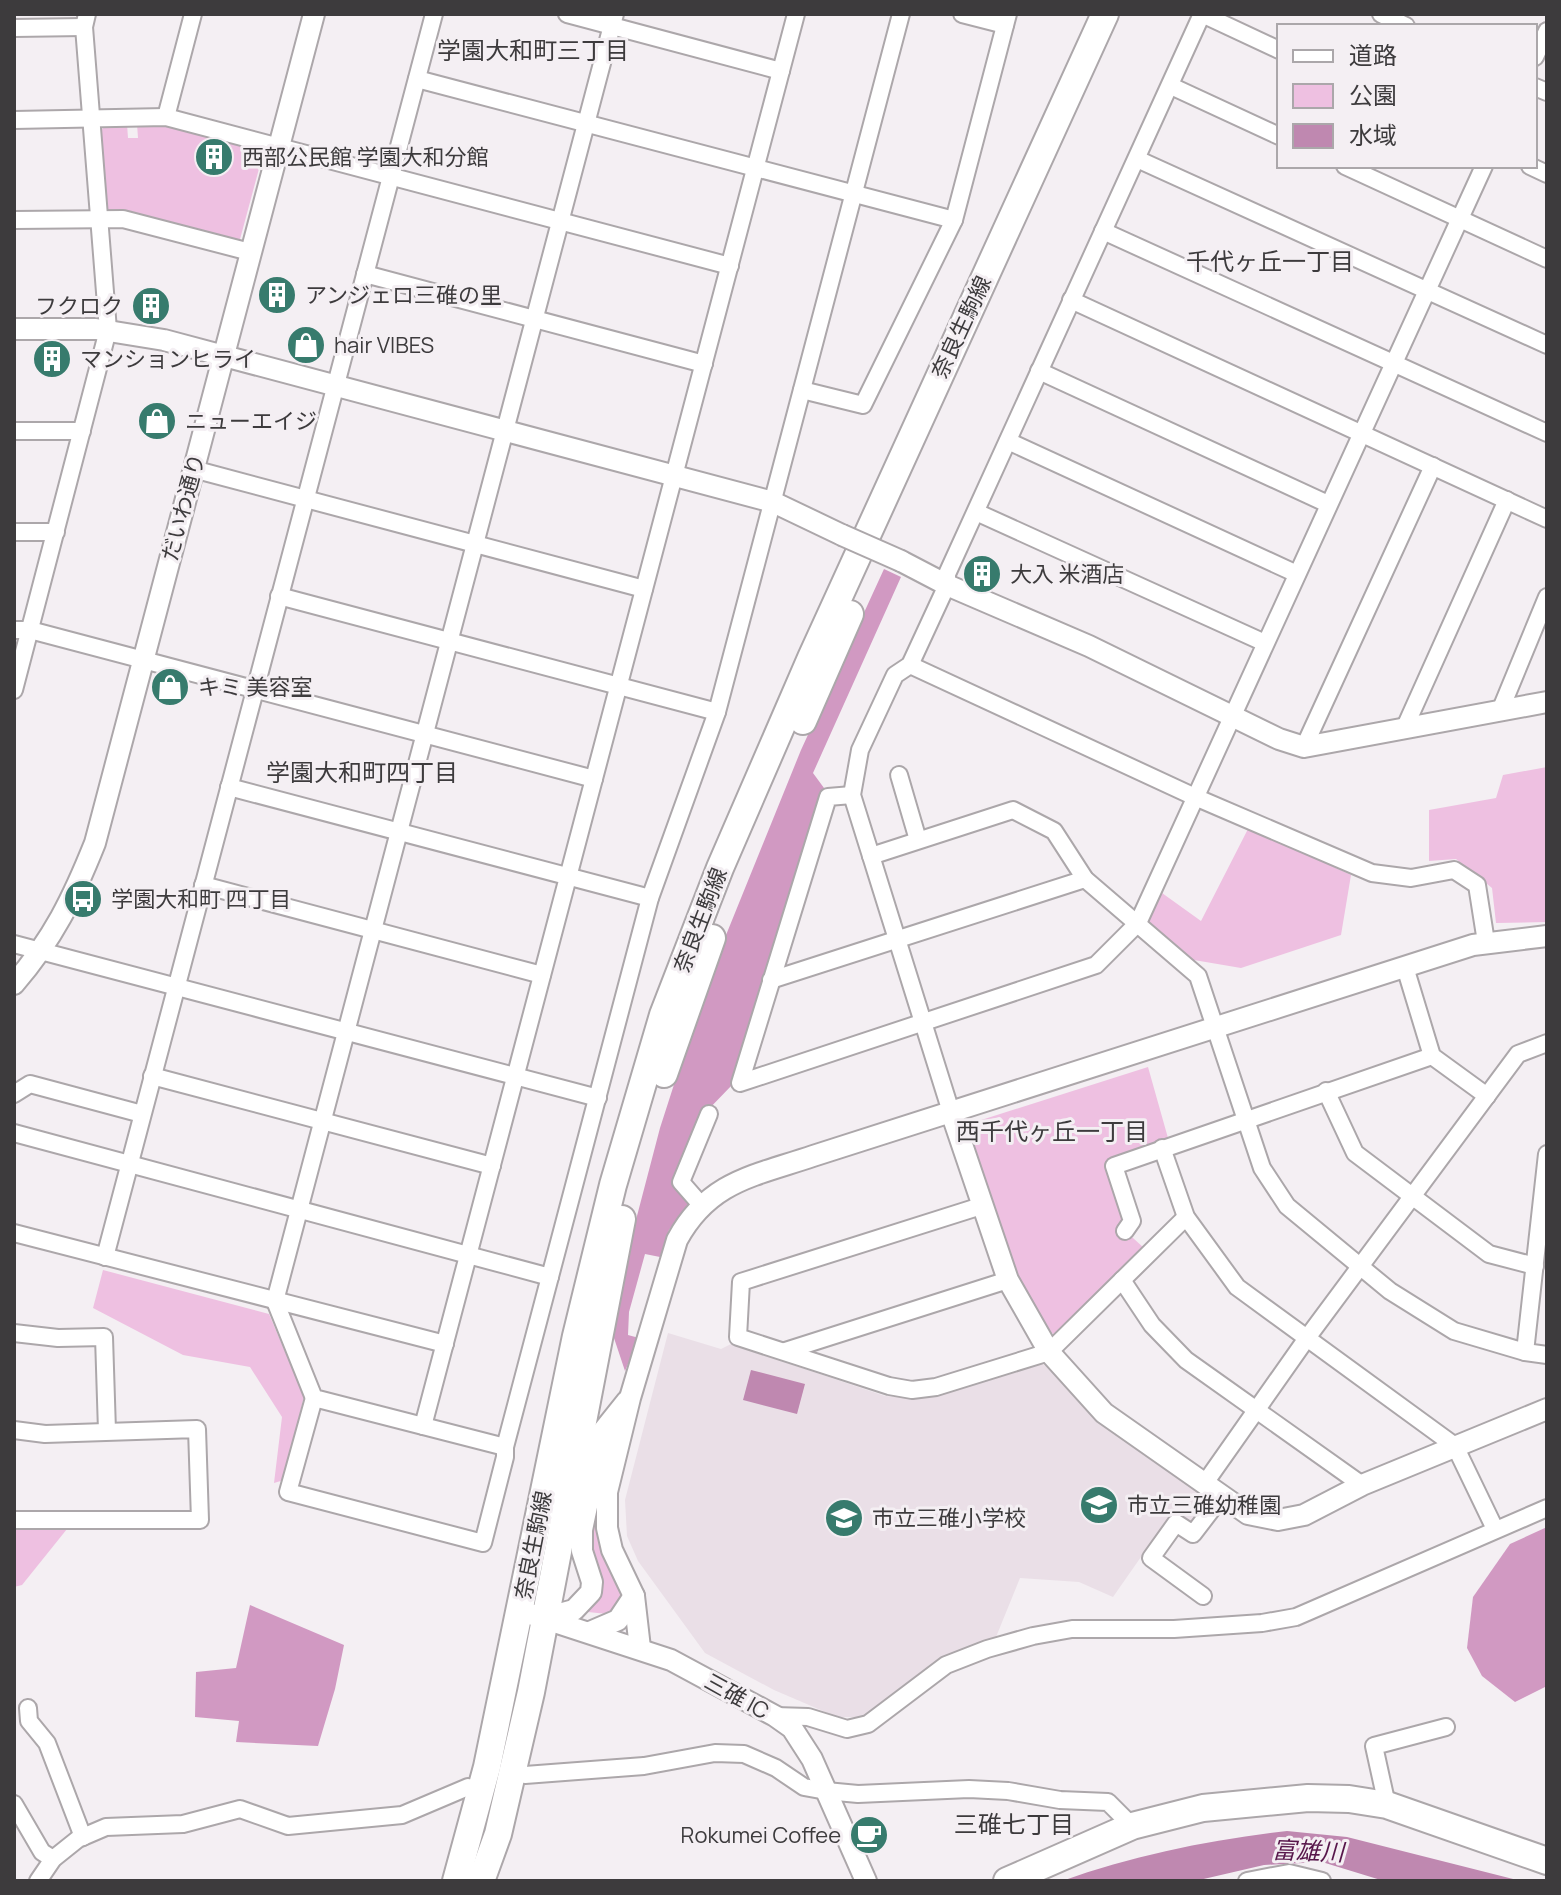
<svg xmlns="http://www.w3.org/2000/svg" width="1561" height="1895" font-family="Manrope,'Noto Sans JP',sans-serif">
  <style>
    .built { fill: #eadfe7 }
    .green { fill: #eec0e1 }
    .forest { fill: #d199c2 }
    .water { fill: #bf88b0 }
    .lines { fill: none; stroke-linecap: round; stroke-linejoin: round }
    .minor-casing { stroke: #aca7aa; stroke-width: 20 }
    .tertiary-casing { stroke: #aca7aa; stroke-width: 24 }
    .primary-casing { stroke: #aca7aa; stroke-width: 30 }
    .minor { stroke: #fff; stroke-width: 16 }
    .tertiary { stroke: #fff; stroke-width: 20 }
    .primary { stroke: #fff; stroke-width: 26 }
    .tertiary-bridge-casing { stroke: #aca7aa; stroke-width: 24; stroke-linecap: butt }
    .tertiary-bridge { stroke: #fff; stroke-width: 20 }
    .labels { text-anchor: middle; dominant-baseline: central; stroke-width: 6; stroke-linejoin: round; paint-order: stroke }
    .poi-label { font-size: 22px; fill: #3d3b3d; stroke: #f4eff3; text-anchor: start }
    .street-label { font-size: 22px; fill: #3d3b3d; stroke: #f4eff3 }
    .neighbourhood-label { font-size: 24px; fill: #3d3b3d; stroke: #f4eff3 }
    .water-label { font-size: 24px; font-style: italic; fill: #57164b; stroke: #f4eff3 }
  </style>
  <rect width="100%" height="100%" fill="#f4eff3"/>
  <path class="built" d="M668,1333L721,1349L731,1344L885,1396L914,1398L945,1394L1040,1363L1050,1368L1088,1410L1119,1435L1211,1496L1190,1526L1171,1514L1113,1597L1079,1582L1020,1578L996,1637L942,1661L911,1680L864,1717H837L774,1690L705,1653L638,1561L627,1536L625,1500Z"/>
  <g class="green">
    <path d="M162,123L264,150L239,243L107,210L101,131L105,125L127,124L128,138H138L137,124Z"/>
    <path d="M1547,767V922L1496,923L1492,888L1456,859L1429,861V810L1496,798L1503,775Z"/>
    <path d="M1249,827L1351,875L1341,935L1241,968L1188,959L1150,926L1148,915L1159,893H1162L1201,921Z"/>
    <path d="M1148,1067L1168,1138L1107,1162L1126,1220L1122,1228L1144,1248L1058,1335L1047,1332L1019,1280L970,1133L975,1122Z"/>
    <path d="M103,1270L269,1314L304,1396L284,1480L274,1483L282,1417L250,1367L183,1355L93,1308Z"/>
    <path d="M605,1437L622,1600L618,1609L607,1614L588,1612L595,1604L602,1585L601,1574L589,1550Z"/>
    <path d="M14,1527L67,1529L22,1585L14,1587Z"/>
  </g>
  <g class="forest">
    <path d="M884,569L901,577L813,773L824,788L733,1084L705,1113L675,1183L691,1200L669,1230L660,1257L645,1254L629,1312L628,1335L639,1338L625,1371L609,1323L660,1128L707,982L801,750Z"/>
    <path d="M1547,1527V1686L1515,1702L1482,1676L1467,1648L1473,1597L1510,1544Z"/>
    <path d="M250,1605L344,1645L335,1689L318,1746L236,1742L239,1721L195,1717L196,1672L236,1668Z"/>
  </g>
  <g class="water">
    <path d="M751,1370L805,1384L797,1414L743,1400Z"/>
    <path d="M1287,1831L1347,1837L1521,1881H1384L1322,1862L1264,1865L1195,1881H1062C1134,1855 1211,1840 1287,1831Z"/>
  </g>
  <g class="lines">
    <g class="minor-casing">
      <g id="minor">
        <path d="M567,14L781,71"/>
        <path d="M962,14L1005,25"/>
        <path d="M1202,14L1279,50"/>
        <path d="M1381,14L1406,26"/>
        <path d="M14,28L84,27"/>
        <path d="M1535,57L1547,31"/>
        <path d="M417,79L954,220"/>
        <path d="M1171,86L1279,136"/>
        <path d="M1535,87L1547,92"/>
        <path d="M166,117L193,14"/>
        <path d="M14,120L166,117L730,266"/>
        <path d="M1137,159L1547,345"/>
        <path d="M1345,166L1547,259"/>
        <path d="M1530,166L1547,174"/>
        <path d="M14,220L123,219L250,252"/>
        <path d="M1103,231L1547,433"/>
        <path d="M365,274L704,364"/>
        <path d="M1071,300L1547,519"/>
        <path d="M1039,371L1328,504"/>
        <path d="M802,390L863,405L954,220L1008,14"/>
        <path d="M14,431H82"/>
        <path d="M1008,441L1297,574"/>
        <path d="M193,469L644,589"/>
        <path d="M976,512L1265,643"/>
        <path d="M14,532H56"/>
        <path d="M279,596L717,712"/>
        <path d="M14,630H30L594,779"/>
        <path d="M910,665L1195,797L1372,873L1411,878L1454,870L1477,885L1486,942"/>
        <path d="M14,690L108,330L84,27L87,14"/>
        <path d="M1500,711L1547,597"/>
        <path d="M1405,727L1507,500"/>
        <path d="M1304,747L1433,466"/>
        <path d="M899,775L918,840"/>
        <path d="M229,787L650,898"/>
        <path d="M852,795L828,797L740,1083L1096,965L1138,923L1484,166"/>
        <path d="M871,856L1013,810L1054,831L1085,879L1198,976L1262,1168L1287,1206L1390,1291L1454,1331L1525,1352L1547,1355"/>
        <path d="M203,885L542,975"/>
        <path d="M14,944L598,1098"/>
        <path d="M1405,967L1432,1056L1487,1096"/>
        <path d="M771,980L1085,879"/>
        <path d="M152,1076L492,1166"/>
        <path d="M1326,1091L1355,1153L1489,1254L1535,1266"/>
        <path d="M14,1094L30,1084L142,1114"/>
        <path d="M951,1112L852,795L860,750L895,675L910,665L947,585V574L1202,14"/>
        <path d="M14,1133L550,1277"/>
        <path d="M1162,1148L1186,1217L1237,1287L1455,1446L1495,1529"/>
        <path d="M702,1206L681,1182L709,1114"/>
        <path d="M981,1206L741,1282L738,1337L889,1386L912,1390L936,1387L1049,1352L1186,1217"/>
        <path d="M1125,1231L1132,1221L1114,1166L1432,1056"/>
        <path d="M14,1233L445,1344"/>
        <path d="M105,1257L434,14"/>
        <path d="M1122,1280L1152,1325L1186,1360L1362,1485"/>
        <path d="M14,1333L58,1338L104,1337L107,1431"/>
        <path d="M785,1351L1008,1280"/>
        <path d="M1525,1352L1547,1154"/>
        <path d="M314,1398L288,1492L483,1543L505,1457V1447L650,898L717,712L901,14"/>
        <path d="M423,1426L796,14"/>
        <path d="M14,1430L45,1434L197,1429L200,1520H14"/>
        <path d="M505,1447L314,1398L275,1301L615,14"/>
        <path d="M1205,1483L1307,1338L1518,1054L1547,1043"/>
        <path d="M1203,1596L1151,1558L1176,1523L1193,1534L1222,1496"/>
        <path d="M28,1708L29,1721L47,1743L83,1837"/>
        <path d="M775,1716L808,1717L847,1729L868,1724L946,1665L987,1649L1033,1636L1072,1629H1174L1262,1623L1296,1617L1547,1508"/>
        <path d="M525,1775L644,1766L715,1753L744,1754L776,1768L804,1787L826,1791L858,1794L969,1789L1008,1791L1060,1800L1108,1802L1132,1826"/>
        <path d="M14,1804L42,1852L53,1859"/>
        <path d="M1387,1805L1374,1746L1446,1727"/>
        <path d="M38,1881L53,1859L78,1839L106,1827L183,1824L240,1809L288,1826L402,1815L468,1787"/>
        <path d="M1247,1881L1289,1873L1322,1881"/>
      </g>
    </g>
    <g class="tertiary-casing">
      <g id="tertiary">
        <path d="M14,329H96L164,340L773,502L842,535"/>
        <path d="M901,561L947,585L1089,646L1279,739L1304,747L1547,702"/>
        <path d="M14,984C53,939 73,898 95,843L314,14"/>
        <path d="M951,1112L1008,1280L1049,1352L1104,1413L1248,1514L1278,1520L1304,1515L1362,1485L1547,1409"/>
        <path d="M521,1611L671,1660L775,1716L792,1728L812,1759L866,1881"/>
        <path d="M545,1618L574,1610L591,1592L592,1582L582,1551V1530L603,1431L627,1401"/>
        <path d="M590,1632L618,1620L634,1596"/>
        <path d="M640,1648L634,1596L612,1550L607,1528V1492L630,1398L677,1240C709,1181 754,1176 813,1156L1473,945L1547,936"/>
      </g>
    </g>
    <g class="primary-casing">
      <g id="primary">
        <path d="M803,721L850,614"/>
        <path d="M664,1074L712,938"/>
        <path d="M456,1881L487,1767L576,1336L613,1185L663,1015L720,868L811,658L1105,14"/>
        <path d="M481,1881L498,1834L531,1692L622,1219"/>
        <path d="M1007,1881L1132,1826L1203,1808L1308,1798L1349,1799L1387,1805L1547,1861"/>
      </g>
    </g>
    <use href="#minor" class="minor"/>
    <use href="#tertiary" class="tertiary"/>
    <use href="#primary" class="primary"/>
    <g class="tertiary-bridge-casing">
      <path id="tertiary-bridge" d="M842,535L901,561"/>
    </g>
    <use href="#tertiary-bridge" class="tertiary-bridge"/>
  </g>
  <defs>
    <g id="building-disc" transform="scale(2)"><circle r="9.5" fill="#377b6d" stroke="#f4eff3"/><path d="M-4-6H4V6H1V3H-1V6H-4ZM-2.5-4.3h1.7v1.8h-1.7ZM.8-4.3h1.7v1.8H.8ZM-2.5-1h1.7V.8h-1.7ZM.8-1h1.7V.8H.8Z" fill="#fff"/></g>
    <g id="shop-disc" transform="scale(2)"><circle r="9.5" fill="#377b6d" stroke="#f4eff3"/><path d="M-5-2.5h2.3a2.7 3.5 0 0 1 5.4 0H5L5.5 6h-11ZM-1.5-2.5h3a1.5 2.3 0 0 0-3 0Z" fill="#fff"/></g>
    <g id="bus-disc" transform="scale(2)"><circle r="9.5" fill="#377b6d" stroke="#f4eff3"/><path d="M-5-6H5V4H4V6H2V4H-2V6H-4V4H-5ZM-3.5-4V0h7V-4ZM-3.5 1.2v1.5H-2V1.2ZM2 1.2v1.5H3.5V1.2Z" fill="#fff"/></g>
    <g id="school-disc" transform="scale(2)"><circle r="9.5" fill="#377b6d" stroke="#f4eff3"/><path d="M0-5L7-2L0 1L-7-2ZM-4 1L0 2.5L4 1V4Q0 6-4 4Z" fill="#fff"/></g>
    <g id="cafe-disc" transform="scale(2)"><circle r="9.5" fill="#377b6d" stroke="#f4eff3"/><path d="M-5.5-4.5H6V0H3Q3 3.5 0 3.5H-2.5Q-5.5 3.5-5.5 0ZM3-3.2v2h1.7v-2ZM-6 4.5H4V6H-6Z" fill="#fff"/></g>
  </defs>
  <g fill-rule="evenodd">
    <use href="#building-disc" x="214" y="157"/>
    <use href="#building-disc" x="277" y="295"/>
    <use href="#building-disc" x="151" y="306"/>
    <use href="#shop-disc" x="306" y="345"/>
    <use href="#building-disc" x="52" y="359"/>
    <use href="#shop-disc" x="157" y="421"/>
    <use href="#building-disc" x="982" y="574"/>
    <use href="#shop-disc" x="170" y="687"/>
    <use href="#bus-disc" x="83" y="899"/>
    <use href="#school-disc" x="1099" y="1505"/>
    <use href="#school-disc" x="844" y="1518"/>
    <use href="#cafe-disc" x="869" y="1835"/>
  </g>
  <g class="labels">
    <g class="poi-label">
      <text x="242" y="157">西部公民館 学園大和分館</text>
      <text x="305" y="295">アンジェロ三碓の里</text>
      <text x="123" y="306" text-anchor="end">フクロク</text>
      <text x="334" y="345">hair VIBES</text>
      <text x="80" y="359">マンションヒライ</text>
      <text x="185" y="421">ニューエイジ</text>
      <text x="1010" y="574">大入 米酒店</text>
      <text x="198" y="687">キミ 美容室</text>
      <text x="111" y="899">学園大和町 四丁目</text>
      <text x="1127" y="1505">市立三碓幼稚園</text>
      <text x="872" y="1518">市立三碓小学校</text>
      <text x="841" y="1835" text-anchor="end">Rokumei Coffee</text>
    </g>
    <g class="street-label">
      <text transform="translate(961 327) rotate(-65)">奈良生駒線</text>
      <text transform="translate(183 507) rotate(-75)">だいわ通り</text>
      <text transform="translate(700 920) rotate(-69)">奈良生駒線</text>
      <text transform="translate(533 1545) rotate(-79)">奈良生駒線</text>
      <text transform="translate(737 1696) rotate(29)">三碓 IC</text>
    </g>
    <g class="neighbourhood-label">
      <text x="533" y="49">学園大和町三丁目</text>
      <text x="1270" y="260">千代ヶ丘一丁目</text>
      <text x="362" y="771">学園大和町四丁目</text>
      <text x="1052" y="1130">西千代ヶ丘一丁目</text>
      <text x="1014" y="1823">三碓七丁目</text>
    </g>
    <g class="water-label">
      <text transform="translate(1308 1850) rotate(2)">富雄川</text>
    </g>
  </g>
  <rect width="1561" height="1895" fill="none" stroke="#3d3b3d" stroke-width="32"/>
  <rect x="1277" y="24" width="260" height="144" fill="#f4eff3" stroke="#aba7aa" stroke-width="2"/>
  <rect x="1293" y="50" width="40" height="12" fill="#ffffff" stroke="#aba7aa" stroke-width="2"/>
  <text x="1349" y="64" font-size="24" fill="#3d3b3d">道路</text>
  <rect x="1293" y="84" width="40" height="24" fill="#eec0e1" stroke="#aba7aa" stroke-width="2"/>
  <text x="1349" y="104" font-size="24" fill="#3d3b3d">公園</text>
  <rect x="1293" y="124" width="40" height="24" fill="#bf88b0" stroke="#aba7aa" stroke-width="2"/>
  <text x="1349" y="144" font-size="24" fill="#3d3b3d">水域</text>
</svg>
